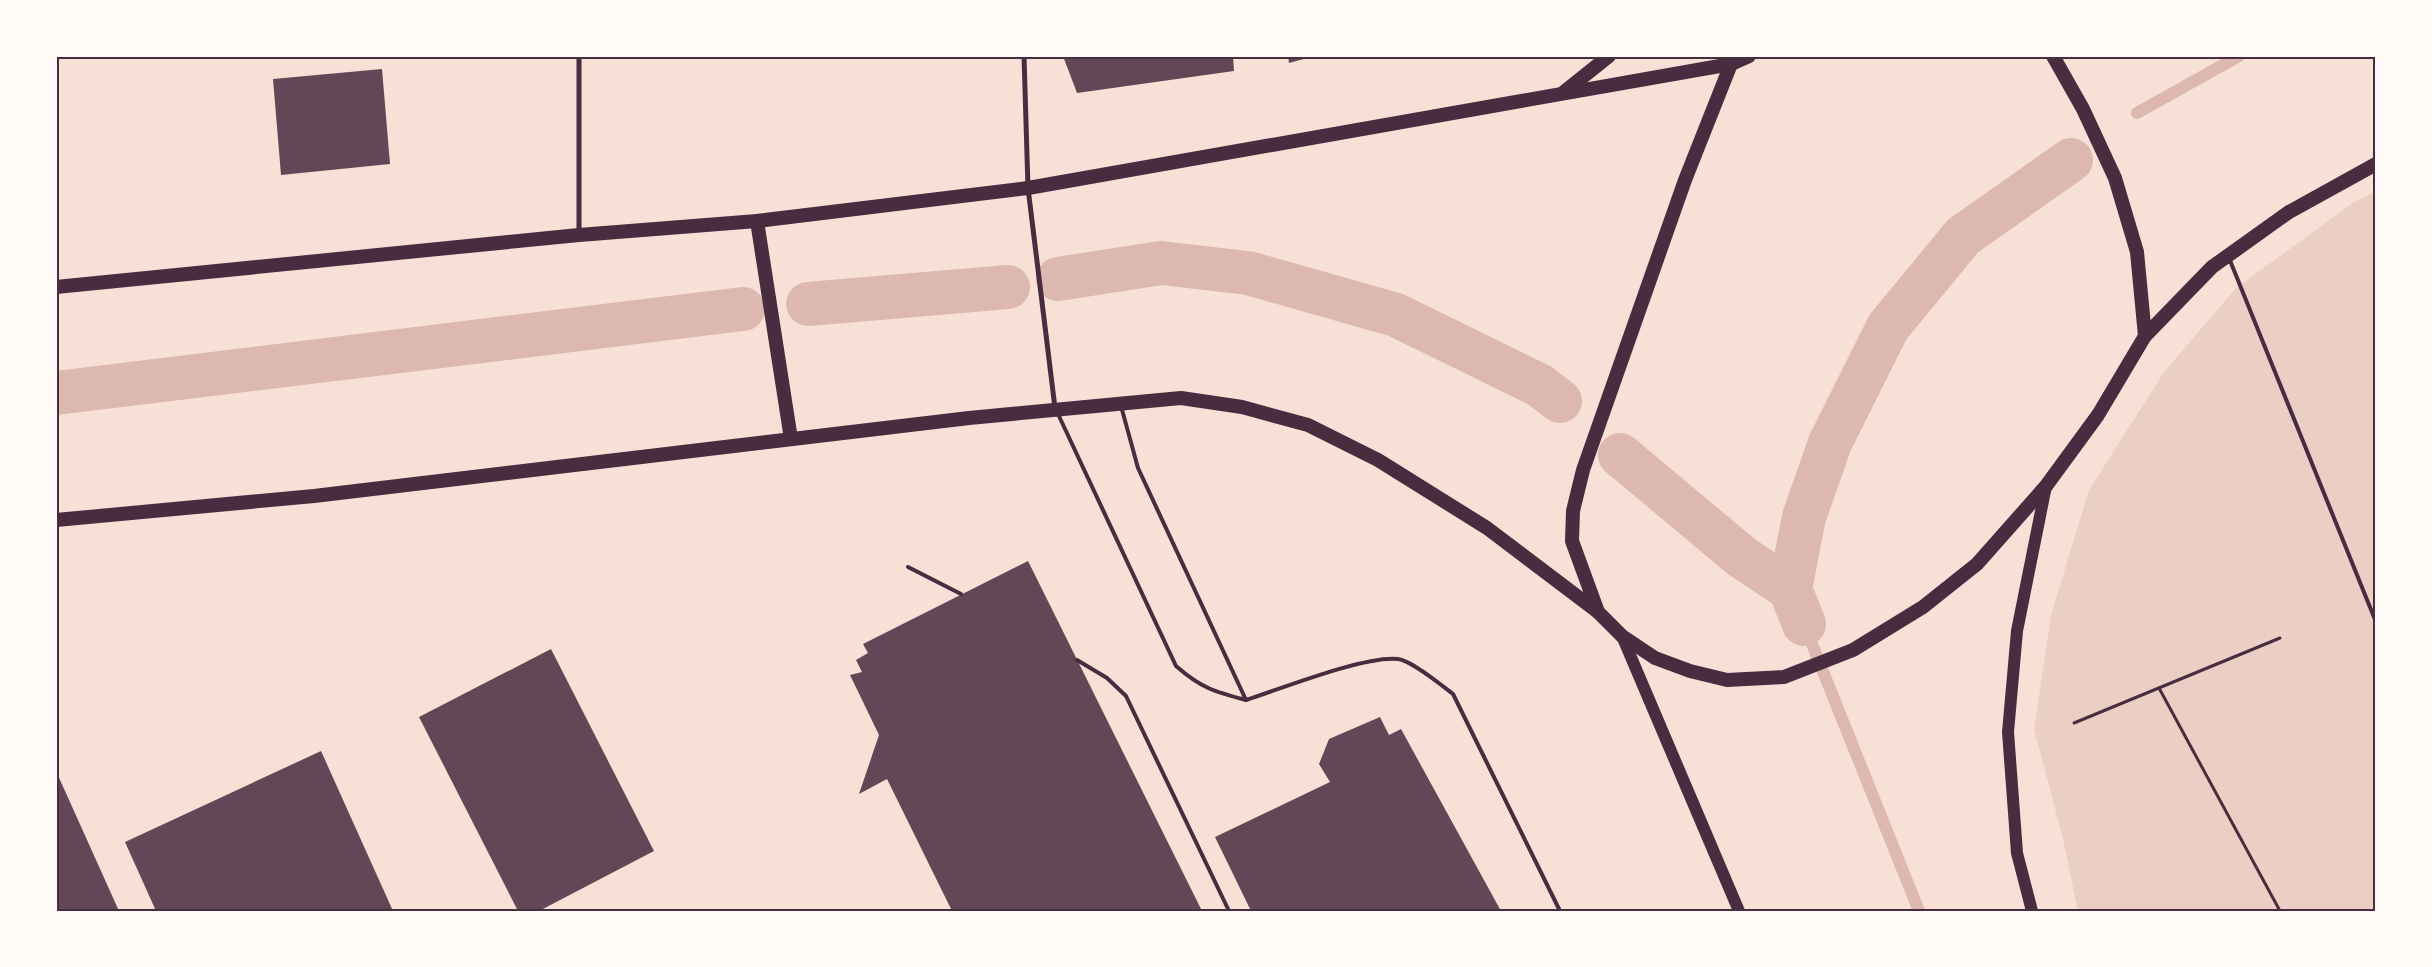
<svg xmlns="http://www.w3.org/2000/svg" width="2432" height="967" font-family="'Golos Text',sans-serif">
  <style>
    .green { fill: #ebcfc5 }
    .lines { fill: none; stroke-linecap: round; stroke-linejoin: round }
    .stream { stroke: #dcb8b0; stroke-width: 12 }
    .canal { stroke: #dcb8b0; stroke-width: 44 }
    .building { fill: #644757 }
    .path { stroke: #4a2c40; stroke-width: 3 }
    .service { stroke: #4a2c40; stroke-width: 4 }
    .minor { stroke: #4a2c40; stroke-width: 5 }
    .primary { stroke: #4a2c40; stroke-width: 12 }
    .trunk { stroke: #4a2c40; stroke-width: 14 }
    .neatline { fill: none; stroke: #4a2c40; stroke-width: 2 }
  </style>
  <rect width="100%" height="100%" fill="#f7e1d7"/>
  <path class="green" d="M2376,191V911H2078L2062,835L2034,729L2051,615L2089,490L2164,372L2236,288L2354,202Z"/>
  <g class="lines">
    <g class="stream">
      <path d="M2137,113L2239,56"/>
      <path d="M1790,589L1919,911"/>
    </g>
    <g class="canal">
      <path d="M1058,279L1161,263L1248,273L1396,315L1539,385L1560,401"/>
      <path d="M808,304L1008,287"/>
      <path d="M56,393L743,309"/>
      <path d="M1620,455L1742,557L1790,589"/>
      <path d="M1804,624L1790,589L1804,517L1830,443L1888,327L1963,236L2071,160"/>
    </g>
  </g>
  <g class="building">
    <path d="M1063,56H1233L1234,71L1077,93Z"/>
    <path d="M1288,56H1311V57L1289,63Z"/>
    <path d="M382,69L390,164L281,175L273,79Z"/>
    <path d="M1028,561L1202,911H952L887,779L859,794L879,735L850,675L862,672L856,660L868,653L863,644Z"/>
    <path d="M551,649L654,851L539,911H518L419,717Z"/>
    <path d="M1380,717L1389,735L1401,729L1501,911H1251L1215,837L1330,782L1319,764L1329,739Z"/>
    <path d="M321,751L393,911H156L125,842Z"/>
    <path d="M56,771L119,911H56Z"/>
  </g>
  <g class="lines">
    <g class="path">
      <path d="M2159,688L2280,911"/>
      <path d="M2074,723L2280,638"/>
    </g>
    <g class="service">
      <path d="M2229,258L2376,622"/>
      <path d="M1121,406L1138,468L1246,700C1280,689 1366,655 1398,659C1412,661 1440,684 1453,694L1560,911"/>
      <path d="M1058,414L1176,666C1201,688 1215,692 1246,700"/>
      <path d="M908,567L961,594"/>
      <path d="M1077,660L1107,678L1126,696L1229,911"/>
    </g>
    <g class="minor">
      <path d="M1024,56L1028,188L1055,408"/>
      <path d="M579,233V56"/>
    </g>
    <g class="primary">
      <path d="M1622,636L1739,911"/>
      <path d="M2032,911L2017,853L2008,732L2017,631L2046,486"/>
    </g>
    <g class="trunk">
      <path d="M2053,56L2083,109L2115,178L2137,252L2145,336"/>
      <path d="M1731,64L1685,180L1583,470L1573,511L1572,541L1598,612L1622,636L1655,658L1690,671L1727,680L1784,677L1853,650L1923,607L1977,564L2046,486L2098,415L2145,336L2212,267L2289,212L2376,164"/>
      <path d="M1564,92L1609,56"/>
      <path d="M757,221L791,439"/>
      <path d="M56,287L579,235L757,221L1028,188L1731,64L1749,56"/>
      <path d="M56,520L314,496L969,418L1181,398L1242,407L1308,425L1378,460L1487,528L1598,612"/>
    </g>
  </g>
  <rect width="2432" height="967" fill="none" stroke="#fffaf5" stroke-width="115"/>
  <rect x="58" y="58" width="2316" height="852" class="neatline"/>
</svg>
